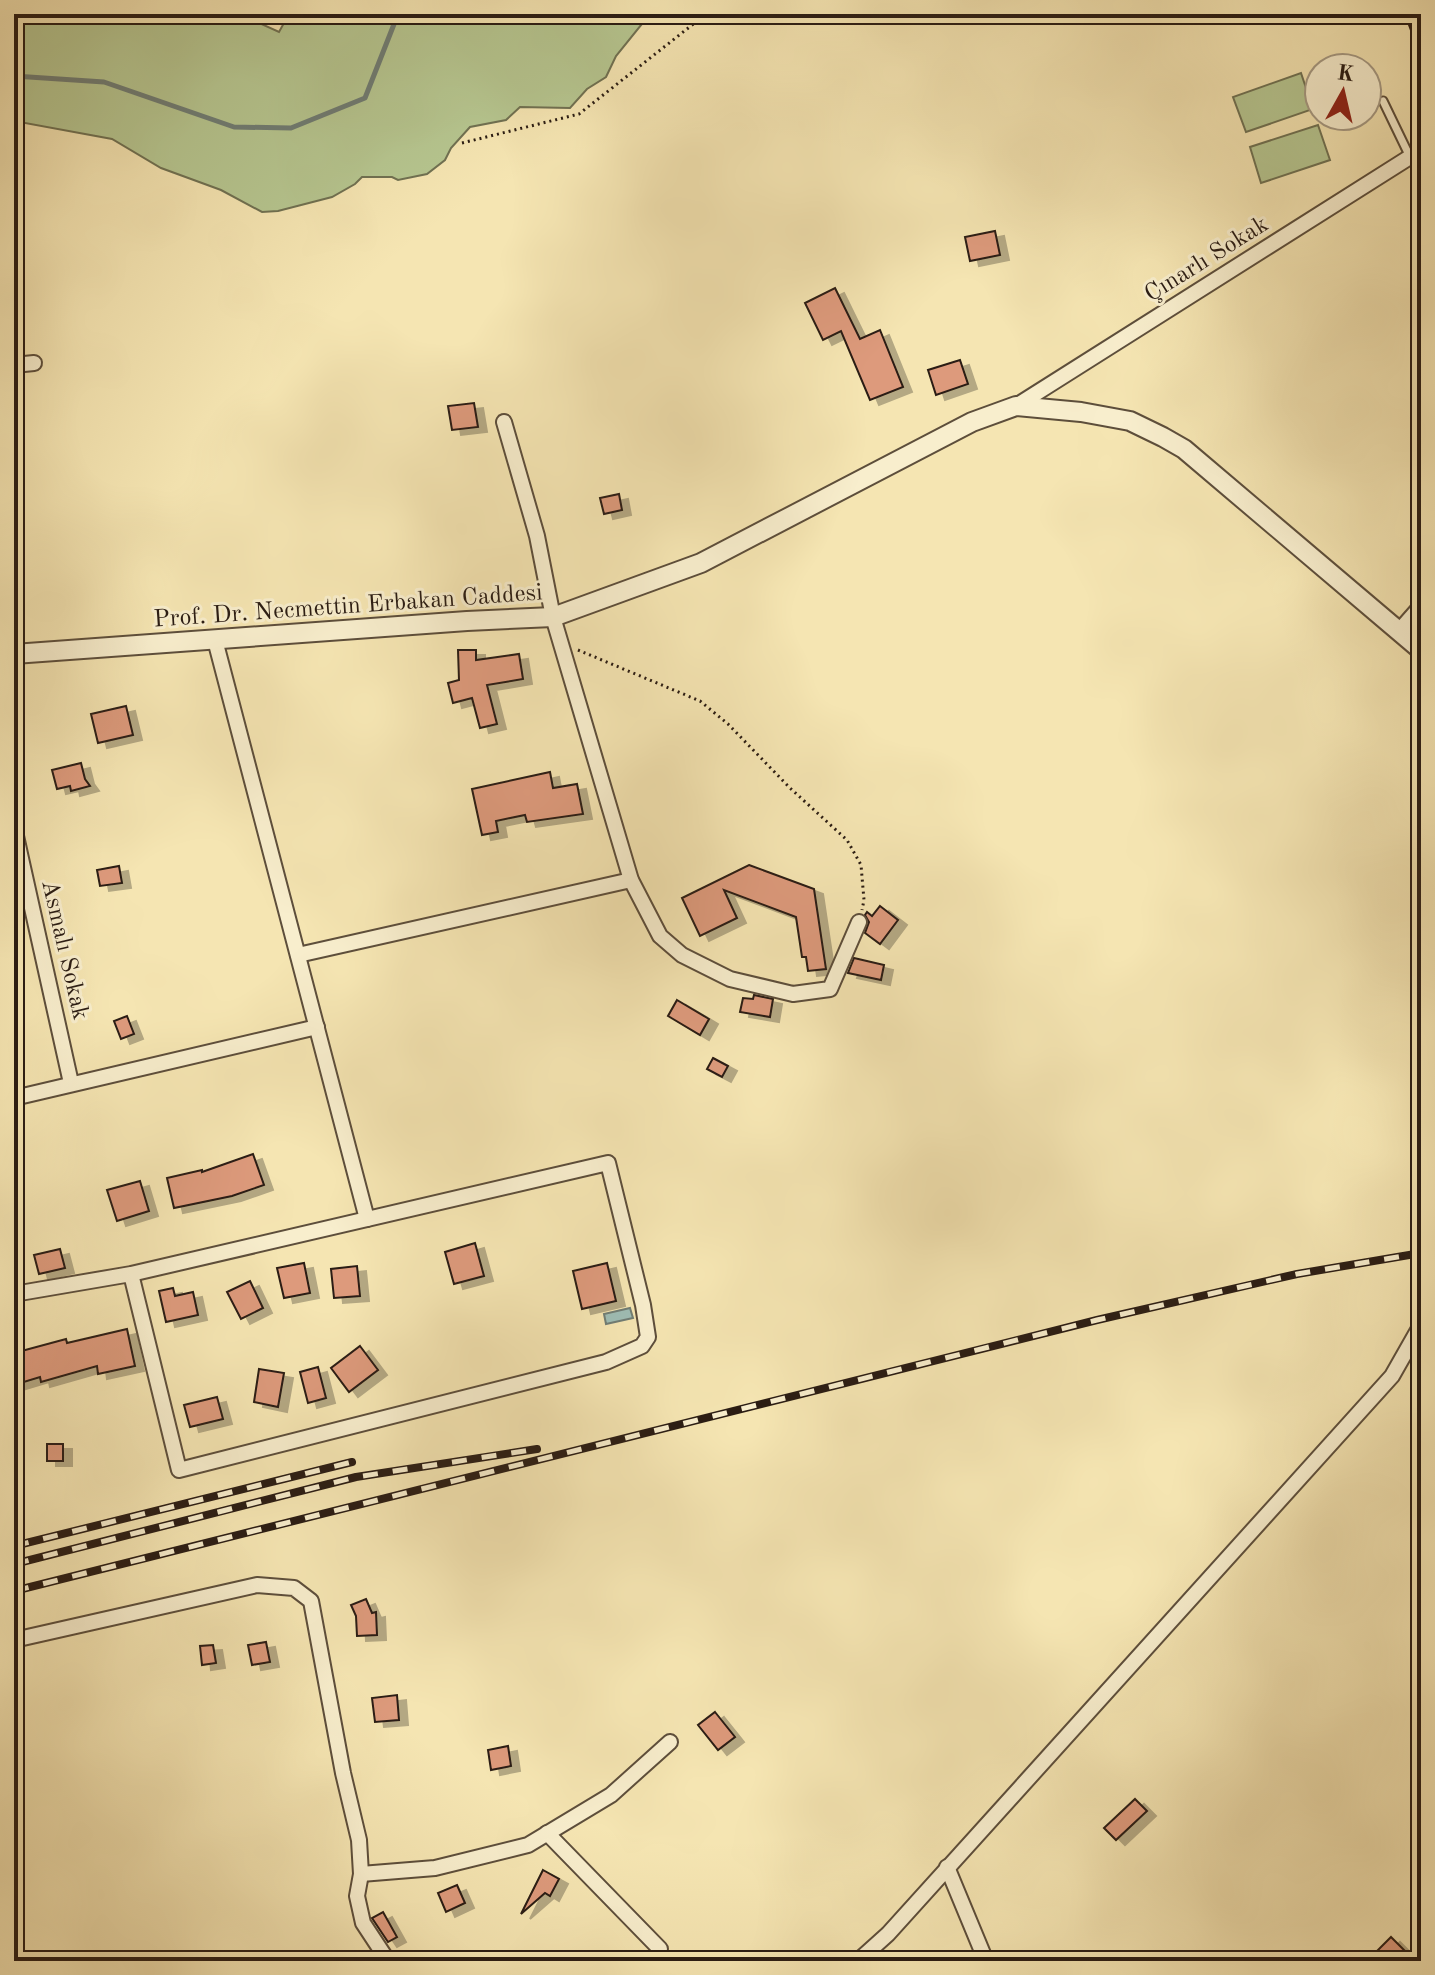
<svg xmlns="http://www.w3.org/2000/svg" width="1435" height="1975" font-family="'Old Standard TT',serif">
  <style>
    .green { fill: #b6c690; stroke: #707152; stroke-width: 2 }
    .water { fill: #9ebdb4; stroke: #707d74; stroke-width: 2 }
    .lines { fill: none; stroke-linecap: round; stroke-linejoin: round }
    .stream { stroke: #707d74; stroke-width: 5 }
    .building { fill: #dd9a7b; stroke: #2a1c13; stroke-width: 2; filter: url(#shadow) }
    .service-casing { stroke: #5d4e3b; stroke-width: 11 }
    .minor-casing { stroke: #5d4e3b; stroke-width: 18 }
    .tertiary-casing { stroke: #5d4e3b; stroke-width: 22 }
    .path { stroke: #2a1c13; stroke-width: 3; stroke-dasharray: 2 4; stroke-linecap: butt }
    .service { stroke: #f8eecd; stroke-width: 7 }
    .minor { stroke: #f8eecd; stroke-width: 14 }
    .tertiary { stroke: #f8eecd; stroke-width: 18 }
    .rail-casing { stroke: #2a1c13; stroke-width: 8 }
    .rail { stroke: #f8eecd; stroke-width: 5; stroke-dasharray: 15; stroke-linecap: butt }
    .labels { text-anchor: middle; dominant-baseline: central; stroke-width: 6; stroke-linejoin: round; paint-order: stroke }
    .street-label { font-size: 24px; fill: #2a1c13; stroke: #f8eecd }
  </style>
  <defs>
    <filter id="shadow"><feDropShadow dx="9" dy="5" stdDeviation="0" flood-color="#0004"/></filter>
  </defs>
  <rect width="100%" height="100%" fill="#f5e5b2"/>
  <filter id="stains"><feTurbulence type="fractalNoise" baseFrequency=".0025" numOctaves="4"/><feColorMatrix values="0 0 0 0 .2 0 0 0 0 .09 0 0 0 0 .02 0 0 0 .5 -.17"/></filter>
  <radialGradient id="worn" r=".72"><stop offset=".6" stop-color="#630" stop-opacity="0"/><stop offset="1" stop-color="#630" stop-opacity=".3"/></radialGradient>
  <g class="green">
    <path d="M14,14H233L246,17L279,32L289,14H650L616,56L606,77L587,89L570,108L520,107L506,120L470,127L451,148L445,160L427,174L398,180L392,177H362L355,184L332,197L278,211L262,212L221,190L161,168L112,139L14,121Z"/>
    <path d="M1301,73L1313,109L1246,132L1233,97Z"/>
    <path d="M1318,125L1330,160L1261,183L1250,147Z"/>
  </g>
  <path class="water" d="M630,1308L633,1318L606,1324L604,1314Z"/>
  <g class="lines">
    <path class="stream" d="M14,76L104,82L234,127L291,128L365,98L398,14"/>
  </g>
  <g class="building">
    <path d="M1405,14H1421V52H1419Z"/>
    <path d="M995,231L1000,255L970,261L965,237Z"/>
    <path d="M835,288L860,339L880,330L903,387L870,400L841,331L823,340L805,303Z"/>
    <path d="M960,360L968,384L936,395L928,370Z"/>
    <path d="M474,403L478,427L452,430L448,406Z"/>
    <path d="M619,494L622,510L604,514L600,498Z"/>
    <path d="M458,650H476V660L519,654L523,679L487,685L497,724L480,728L472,698L453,703L448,683L459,680Z"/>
    <path d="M126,706L133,735L98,743L91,714Z"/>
    <path d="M81,763L85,779L90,786L71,791L70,786L57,789L52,770Z"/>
    <path d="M550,772L553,788L577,784L583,814L527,822L525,815L496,821L498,832L482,835L472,789Z"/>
    <path d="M749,865L814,889L826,969L808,971L806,957H802L796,917L724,890L737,918L700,936L682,898Z"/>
    <path d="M119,866L122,883L100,886L97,870Z"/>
    <path d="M880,906L898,920L880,944L865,933L869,922L865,915L867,912L872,916Z"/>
    <path d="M854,958L884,965L881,980L848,973Z"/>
    <path d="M754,995L773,999L770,1017L740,1012L743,998L753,999Z"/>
    <path d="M677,1000L709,1019L700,1035L668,1016Z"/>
    <path d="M127,1016L134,1034L121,1039L114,1021Z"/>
    <path d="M713,1058L728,1066L722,1077L707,1069Z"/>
    <path d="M253,1154L264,1185L232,1196L174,1208L167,1178L202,1170V1172Z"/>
    <path d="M140,1181L149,1211L117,1221L107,1190Z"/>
    <path d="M475,1243L484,1276L454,1284L445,1252Z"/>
    <path d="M60,1249L65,1268L39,1274L34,1255Z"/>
    <path d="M304,1263L310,1293L284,1298L277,1268Z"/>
    <path d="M607,1263L616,1301L582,1309L573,1271Z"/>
    <path d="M357,1266L360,1296L334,1298L331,1269Z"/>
    <path d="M250,1281L263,1308L241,1319L227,1292Z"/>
    <path d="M173,1288L175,1296L193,1292L198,1315L166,1322L159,1291Z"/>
    <path d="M127,1329L135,1366L98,1374L97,1366L41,1382L40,1377L14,1385V1353L66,1339L67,1343Z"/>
    <path d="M360,1346L378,1370L349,1392L331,1368Z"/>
    <path d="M318,1367L326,1398L308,1403L300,1372Z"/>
    <path d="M259,1369L284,1373L278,1407L254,1402Z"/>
    <path d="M217,1397L223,1419L190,1427L184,1405Z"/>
    <rect x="47" y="1444" width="16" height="17"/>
    <path d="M366,1599L372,1613L376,1612L377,1635L357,1636L356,1616L351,1605Z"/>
    <path d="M266,1642L270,1662L252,1665L248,1645Z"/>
    <path d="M213,1645L216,1663L202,1665L200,1646Z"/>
    <path d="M397,1695L399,1720L375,1722L372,1698Z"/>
    <path d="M715,1712L735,1737L718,1750L698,1725Z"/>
    <path d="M508,1746L511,1766L491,1770L488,1750Z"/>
    <path d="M1135,1799L1147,1811L1116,1840L1104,1828Z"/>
    <path d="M543,1870L559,1879L550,1896L545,1893L521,1914Z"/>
    <path d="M457,1885L465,1903L446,1912L438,1893Z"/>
    <path d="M383,1912L397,1937L388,1942L372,1918Z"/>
    <path d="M1391,1937L1404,1950L1393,1961H1388L1378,1950Z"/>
  </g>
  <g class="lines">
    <g class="service-casing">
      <path id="service" d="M1383,101L1410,157"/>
    </g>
    <g class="minor-casing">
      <g id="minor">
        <path d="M14,365L34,363"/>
        <path d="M1016,406L1421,150"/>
        <path d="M504,422L537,536L553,617L631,880L660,936L682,955L730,979L793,994L830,989L859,922"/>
        <path d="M1399,631L1421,606"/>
        <path d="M215,640L367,1219"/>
        <path d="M14,827L71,1083"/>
        <path d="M298,955L631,880"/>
        <path d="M14,1098L317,1027"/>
        <path d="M14,1294L131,1274L179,1470L606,1362L642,1346L648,1337L643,1305L608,1163L131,1274"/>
        <path d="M14,1640L257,1585L294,1588L311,1601L343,1773L359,1840L361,1874L357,1896L363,1923L388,1961"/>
        <path d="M547,1833L660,1949"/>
        <path d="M947,1867L986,1961"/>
        <path d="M361,1874L435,1868L528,1845L611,1795L670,1742"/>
        <path d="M858,1961L888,1934L1392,1376L1421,1325"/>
      </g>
    </g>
    <g class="tertiary-casing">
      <path id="tertiary" d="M14,654L467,621L553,617L701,563L972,422L1016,406L1081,412L1130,421L1163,437L1184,449L1421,650"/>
    </g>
    <g class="path">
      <path d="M462,143L579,114L706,14"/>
      <path d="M578,650L700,701L728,724L790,788L847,840L861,865L864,900L862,910"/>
    </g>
    <use href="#service" class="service"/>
    <use href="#minor" class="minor"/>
    <use href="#tertiary" class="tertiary"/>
    <g class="rail-casing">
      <g id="rail">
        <path d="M14,1546L352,1462"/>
        <path d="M14,1564L356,1477L537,1449"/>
        <path d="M14,1591L1097,1320L1297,1274L1421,1253"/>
      </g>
    </g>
    <use href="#rail" class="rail"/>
  </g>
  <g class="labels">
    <g class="street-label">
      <text transform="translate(1207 260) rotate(-32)">Çınarlı Sokak</text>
      <text transform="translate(348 607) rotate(-4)">Prof. Dr. Necmettin Erbakan Caddesi</text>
      <text transform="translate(64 950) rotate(77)">Asmalı Sokak</text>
    </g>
  </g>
  <rect width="1435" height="1975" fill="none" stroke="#f5e5b2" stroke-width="48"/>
  <rect x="16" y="16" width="1403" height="1943" fill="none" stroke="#2a1c13" stroke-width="4"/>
  <rect x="24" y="24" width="1387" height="1927" fill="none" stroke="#2a1c13" stroke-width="2"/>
  <g transform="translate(1343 92) rotate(8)"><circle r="38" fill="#f8eecd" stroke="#a69a83" stroke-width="2"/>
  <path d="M0-6L14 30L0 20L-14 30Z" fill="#8f2418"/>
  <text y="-12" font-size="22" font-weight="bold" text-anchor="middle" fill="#2a1c13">K</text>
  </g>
  <rect width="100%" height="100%" filter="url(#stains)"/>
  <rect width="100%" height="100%" fill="url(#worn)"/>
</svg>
